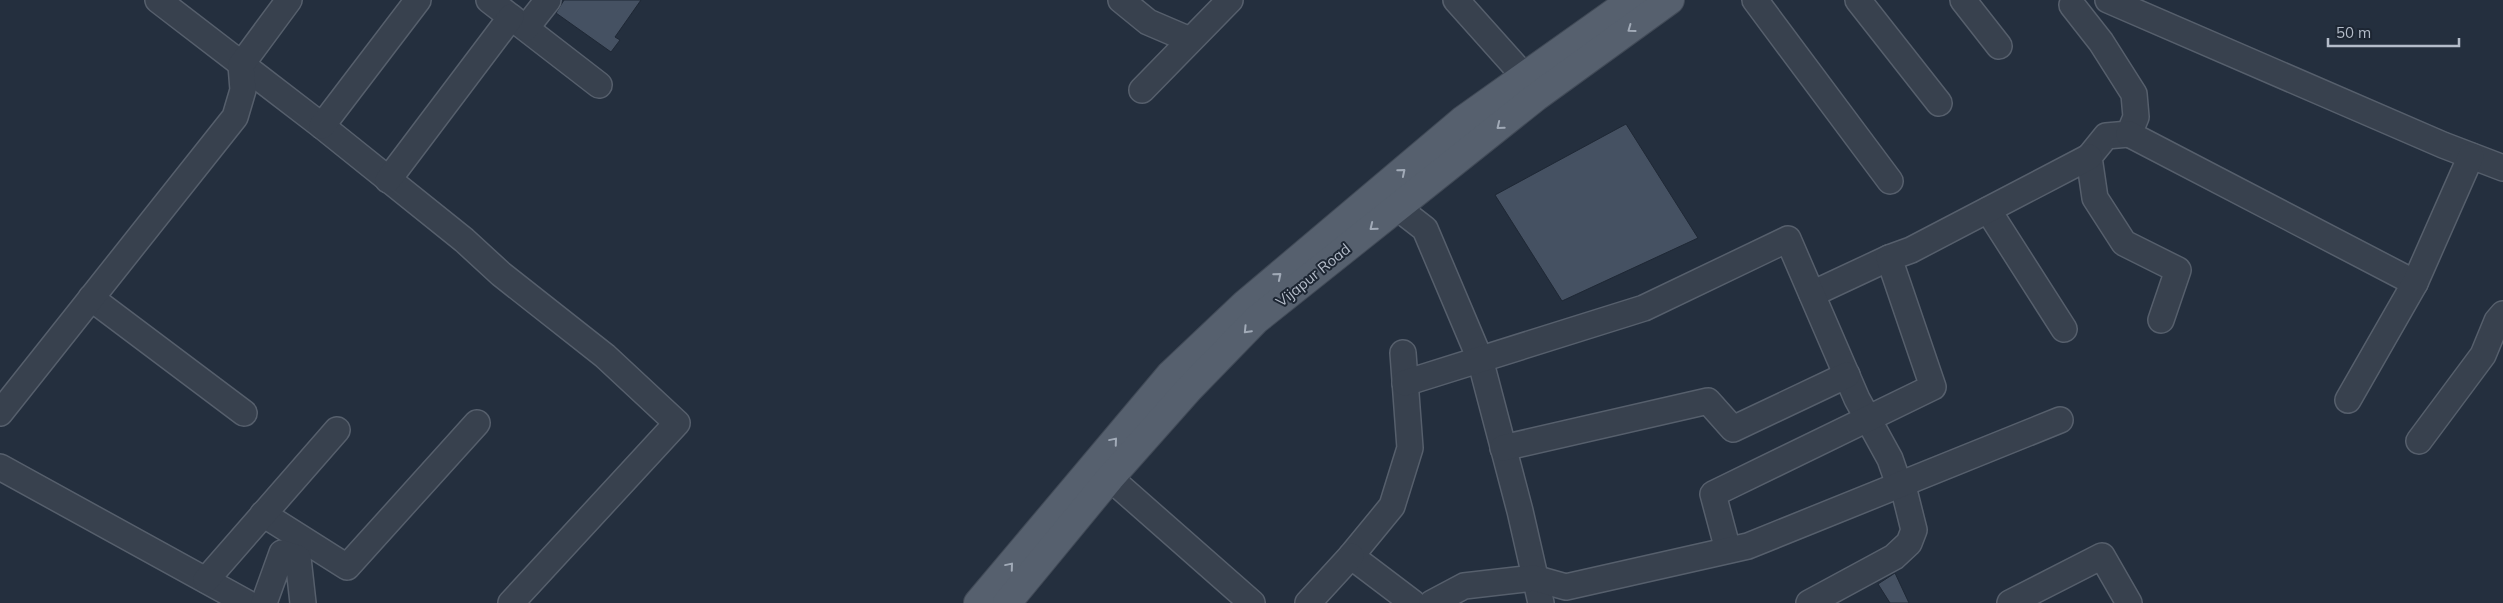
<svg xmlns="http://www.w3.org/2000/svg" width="2503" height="603" font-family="Mulish,sans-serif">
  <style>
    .building { fill: #455162; stroke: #1f2835 }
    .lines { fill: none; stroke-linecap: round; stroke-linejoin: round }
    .minor-casing { stroke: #565f6c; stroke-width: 28 }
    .major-casing { stroke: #414a57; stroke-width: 30 }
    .minor { stroke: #38414e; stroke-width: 25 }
    .major { stroke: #56606e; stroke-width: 28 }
    .oneway { stroke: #a1aab7 }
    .labels { text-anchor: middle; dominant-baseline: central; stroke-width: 4; stroke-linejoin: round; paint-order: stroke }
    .street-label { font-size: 15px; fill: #b4bcc9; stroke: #1d2633 }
  </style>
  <rect width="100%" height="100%" fill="#242f3e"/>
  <g class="building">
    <path d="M564,0H641L615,37L620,40L611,52L556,13Z"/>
    <path d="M1626,124L1698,238L1562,301L1495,195Z"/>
    <path d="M1895,573L1909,603H1890L1878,584Z"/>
  </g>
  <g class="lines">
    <g class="minor-casing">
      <g id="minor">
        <path d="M158,0L322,126L464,240L501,274L605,356L677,423L511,603"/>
        <path d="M489,0L599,85"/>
        <path d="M1121,0L1148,22L1190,40"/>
        <path d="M1456,0L1524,76"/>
        <path d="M1755,0L1890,181"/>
        <path d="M1858,0L1939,103"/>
        <path d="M1963,0L1999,46"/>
        <path d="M2108,0L2443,145L2503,168"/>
        <path d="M2072,5L2101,42L2134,94L2136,117L2129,134L2106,136L2089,157L2095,198L2124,243L2178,270L2161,320"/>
        <path d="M526,28L548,0"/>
        <path d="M1142,90L1230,0"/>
        <path d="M322,126L418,0"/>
        <path d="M2129,134L2415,283"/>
        <path d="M388,180L511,17"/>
        <path d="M1398,208L1425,229L1480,359L1520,511L1541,603"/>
        <path d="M1988,210L2064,329"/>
        <path d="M1812,294L1889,258"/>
        <path d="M91,298L244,413"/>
        <path d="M1403,353L1410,448L1392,506L1351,556L1413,603"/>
        <path d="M1405,383L1644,308L1788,239L1857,399L1890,459L1899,485L1905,494L1914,530L1909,543L1894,557L1809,603"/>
        <path d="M2348,400L2415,283L2471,156"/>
        <path d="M0,413L235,117L243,90L241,65L289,0"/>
        <path d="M2419,441L2483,355L2497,321L2503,314"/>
        <path d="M1503,448L1708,401L1733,429L1847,375"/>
        <path d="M0,467L247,603"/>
        <path d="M1110,478L1252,603"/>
        <path d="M263,514L347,567L477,423"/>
        <path d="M1728,550L1713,494L1933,387L1889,258L1911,250L2089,157"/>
        <path d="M206,580L337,430"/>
        <path d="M264,603L282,553L298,558L303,603"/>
        <path d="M1308,603L1351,556"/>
        <path d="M1432,603L1464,586L1534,578L1566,587L1748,546L2060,420"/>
        <path d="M2010,603L2102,556L2129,603"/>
      </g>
    </g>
    <g class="major-casing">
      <g id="major">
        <path d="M978,603L1170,375L1245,304L1463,120L1632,0"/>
        <path d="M1007,603L1110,478L1189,389L1256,320L1536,97L1670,0"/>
      </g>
    </g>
    <use href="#minor" class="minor"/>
    <use href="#major" class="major"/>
  </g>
  <defs><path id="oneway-chevron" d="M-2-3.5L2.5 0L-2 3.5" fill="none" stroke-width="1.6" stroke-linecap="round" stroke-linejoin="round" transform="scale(1.25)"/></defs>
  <g class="oneway">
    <use href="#oneway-chevron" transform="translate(1631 29) rotate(144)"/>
    <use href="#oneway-chevron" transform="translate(1500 126) rotate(141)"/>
    <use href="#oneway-chevron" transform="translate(1402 172) rotate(-40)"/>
    <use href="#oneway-chevron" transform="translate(1373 227) rotate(141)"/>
    <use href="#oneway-chevron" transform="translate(1278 276) rotate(-40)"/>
    <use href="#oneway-chevron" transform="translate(1247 330) rotate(134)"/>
    <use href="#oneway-chevron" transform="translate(1114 441) rotate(-50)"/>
    <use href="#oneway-chevron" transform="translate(1010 566) rotate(-50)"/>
  </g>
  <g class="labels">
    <g class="street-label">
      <text transform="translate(1313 275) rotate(-39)">Vijapur Road</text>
    </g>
  </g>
  <path d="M2328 38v8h131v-8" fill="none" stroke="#b4bcc9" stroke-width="2.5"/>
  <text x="2336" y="38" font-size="15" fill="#b4bcc9" stroke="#1d2633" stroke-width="4" paint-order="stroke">50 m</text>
</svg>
